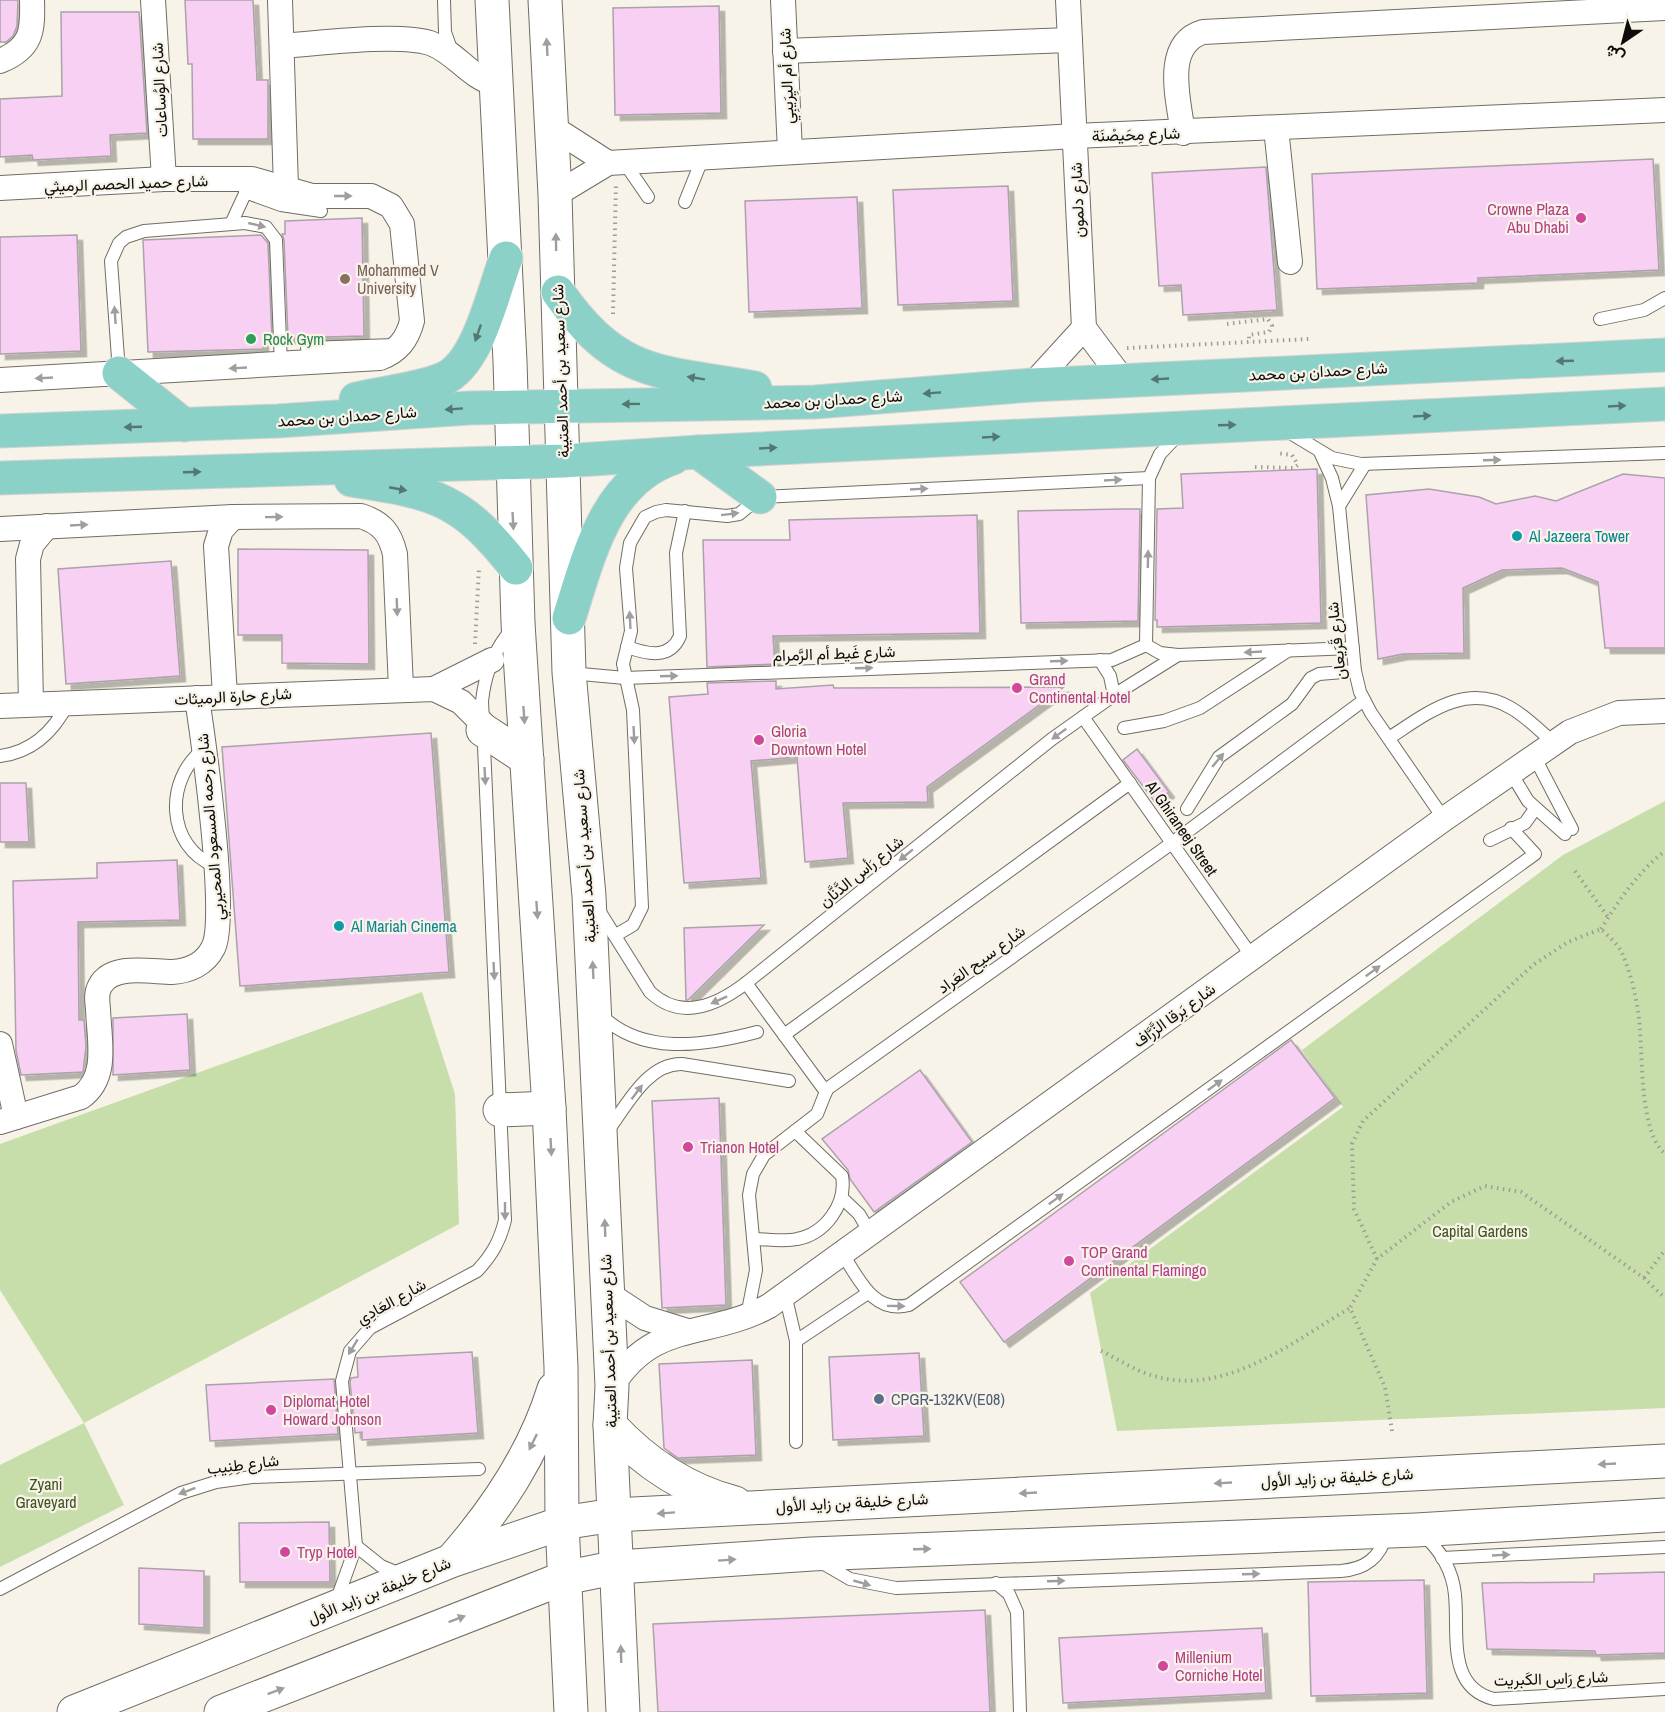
<svg xmlns="http://www.w3.org/2000/svg" width="1665" height="1712" font-family="'Archivo Narrow',Vazirmatn,sans-serif">
  <style>
    .green { fill: #c8deaa }
    .building { fill: #f8d0f3; stroke: #aba2aa; stroke-width: 1.5; filter: url(#shadow) }
    .lines { fill: none; stroke-linecap: round; stroke-linejoin: round }
    .service-casing { stroke: #716d63; stroke-width: 14 }
    .minor-casing { stroke: #716d63; stroke-width: 26 }
    .secondary-casing { stroke: #716d63; stroke-width: 35 }
    .primary-casing { stroke: #d4d3d3; stroke-width: 35 }
    .path { stroke: #a09d95; stroke-width: 4; stroke-dasharray: 1.5 4.5; stroke-linecap: butt }
    .service { stroke: #fff; stroke-width: 12 }
    .minor { stroke: #fff; stroke-width: 24 }
    .secondary { stroke: #fff; stroke-width: 33 }
    .primary { stroke: #8bd1c8; stroke-width: 33 }
    .oneway { fill: #9f9e9d }
    .oneway2 { fill: #537872 }
    .hotel-dot { fill: #d1479c; stroke: #f7f3e8; stroke-width: 2 }
    .education-dot { fill: #8d6e63; stroke: #f7f3e8; stroke-width: 2 }
    .leisure-dot { fill: #2e9e5b; stroke: #f7f3e8; stroke-width: 2 }
    .culture-dot { fill: #0f9aa8; stroke: #f7f3e8; stroke-width: 2 }
    .service-dot { fill: #5c6f8a; stroke: #f7f3e8; stroke-width: 2 }
    .labels { text-anchor: middle; dominant-baseline: central; stroke-width: 4.5; stroke-linejoin: round; paint-order: stroke }
    .street-label { font-size: 16px; fill: #0e0c09; stroke: #f7f3e8 }
    .hotel-label { font-size: 16px; fill: #b23c85; stroke: #f7f3e8; text-anchor: start }
    .education-label { font-size: 16px; fill: #785e54; stroke: #f7f3e8; text-anchor: start }
    .leisure-label { font-size: 16px; fill: #27864d; stroke: #f7f3e8; text-anchor: start }
    .culture-label { font-size: 16px; fill: #0d838f; stroke: #f7f3e8; text-anchor: start }
    .park-label { font-size: 16px; fill: #41541e; stroke: #f7f3e8 }
    .service-label { font-size: 16px; fill: #4e5e75; stroke: #f7f3e8; text-anchor: start }
  </style>
  <defs>
    <filter id="shadow"><feDropShadow dx="5.5" dy="5.5" stdDeviation="0" flood-color="#0004"/></filter>
  </defs>
  <rect width="100%" height="100%" fill="#f7f3e8"/>
  <g class="green">
    <path d="M1665,801V1408L1117,1431L1090,1293L1343,1107L1302,1050L1563,855Z"/>
    <path d="M422,992L455,1094L459,1224L84,1423L124,1505L0,1567V1465L84,1423L0,1290V1144Z"/>
  </g>
  <g class="building">
    <path d="M0,0H18L17,26L13,36L6,42H0Z"/>
    <path d="M185,0H253L257,80H268V139H193L192,64H188Z"/>
    <path d="M719,6L721,113L615,115L613,8Z"/>
    <path d="M61,12H139L147,133L110,135L111,156L33,160L32,155L0,157V99L62,96Z"/>
    <path d="M1653,159L1659,270L1478,278V283L1317,289L1312,174Z"/>
    <path d="M1266,167L1277,310L1183,315L1181,285L1159,286L1152,173Z"/>
    <path d="M1008,186L1013,301L898,305L893,190Z"/>
    <path d="M857,197L862,308L749,312L745,201Z"/>
    <path d="M362,218L364,336L288,338L284,240L282,234H285V221Z"/>
    <path d="M77,235L81,351L0,354V237Z"/>
    <path d="M261,235L268,243L272,339H263V349L148,352L143,240Z"/>
    <path d="M1317,469L1321,623L1157,627V620H1155L1157,509L1183,508L1181,474Z"/>
    <path d="M1623,474L1665,478V648H1605L1598,582L1562,568L1502,570L1463,588L1464,653L1403,654L1378,659L1366,495L1429,489L1479,497L1496,504L1535,496L1556,501Z"/>
    <path d="M1122,509H1140L1138,621L1021,623L1018,511Z"/>
    <path d="M977,515L980,633L773,636L775,664L707,667L703,540H790L789,520Z"/>
    <path d="M238,549L368,550L369,664L282,663V635H238Z"/>
    <path d="M171,561L180,676L66,684L58,569Z"/>
    <path d="M776,681V689L833,685L834,688L1064,687L927,787L928,802L843,803L848,858L805,862L797,757L751,761L761,878L684,883L669,697L708,694L707,683Z"/>
    <path d="M431,733L449,972L240,986L222,747Z"/>
    <path d="M1137,749L1169,792L1155,802L1123,760Z"/>
    <path d="M0,783H26L29,842H0Z"/>
    <path d="M177,860L180,920L78,922L79,1020H84L86,1046L83,1072L21,1075L16,1051L13,881L97,878V863Z"/>
    <path d="M764,925L688,1000H686L684,928Z"/>
    <path d="M187,1014L190,1070L113,1075V1018Z"/>
    <path d="M1291,1040L1335,1098L1004,1342L960,1282Z"/>
    <path d="M920,1070L972,1142L874,1212L850,1179L848,1170L822,1139Z"/>
    <path d="M719,1098L726,1305L662,1308L652,1101Z"/>
    <path d="M472,1352L478,1433L362,1440V1432L355,1433L350,1382L351,1378L358,1377L357,1358Z"/>
    <path d="M919,1353L924,1436L833,1440L829,1357Z"/>
    <path d="M752,1360L756,1455L678,1458L664,1448L659,1364Z"/>
    <path d="M334,1379L338,1434L210,1441L206,1385Z"/>
    <path d="M329,1522L330,1582H240L239,1523Z"/>
    <path d="M139,1568L204,1571V1628L139,1624Z"/>
    <path d="M1665,1572V1653L1596,1655L1595,1651L1487,1649L1482,1583L1594,1582V1574Z"/>
    <path d="M1424,1580L1427,1693L1311,1696L1308,1582Z"/>
    <path d="M985,1610L990,1712H658L653,1624Z"/>
    <path d="M1262,1628L1266,1693L1063,1703L1059,1638Z"/>
  </g>
  <g class="lines">
    <g class="service-casing">
      <g id="service">
        <path d="M444,0L445,32L452,52"/>
        <path d="M624,162L648,197"/>
        <path d="M245,192L281,205L321,211"/>
        <path d="M685,202L703,157"/>
        <path d="M231,224L249,185"/>
        <path d="M1600,319L1644,310L1665,298"/>
        <path d="M307,348L394,345"/>
        <path d="M119,372L111,261L119,243L126,237L144,231L245,223L266,227L276,240L281,366"/>
        <path d="M1287,431L1332,458L1361,464L1665,453"/>
        <path d="M1179,434L1160,454L1149,478L1146,645L1160,653L1178,655L1353,648"/>
        <path d="M1320,452L1332,478L1339,506L1355,671L1360,692L1371,713L1444,819"/>
        <path d="M1339,506L1365,464"/>
        <path d="M627,647C647,654 670,660 680,636L676,553L685,511"/>
        <path d="M1100,660L1110,676L1114,695"/>
        <path d="M570,673L625,678L1112,660L1146,645"/>
        <path d="M1083,717L1253,958"/>
        <path d="M1124,728L1164,721L1200,708L1289,650"/>
        <path d="M1389,738C1426,714 1466,681 1511,708C1527,717 1540,731 1554,743"/>
        <path d="M204,749C164,779 166,847 215,866"/>
        <path d="M0,756C32,752 54,731 68,703"/>
        <path d="M1534,756L1572,829"/>
        <path d="M1511,773L1528,801L1565,834"/>
        <path d="M1187,809L1219,757L1292,704L1311,678L1319,674L1355,671"/>
        <path d="M1490,840L1525,823L1535,809"/>
        <path d="M598,909L650,992C681,1021 716,1006 746,983L1052,739L1114,695L1178,655"/>
        <path d="M616,935L633,925L642,907L633,710L623,664L631,631L626,568L630,543L645,517L656,512L666,510L727,516L739,514L760,497L1149,478"/>
        <path d="M746,983L826,1092"/>
        <path d="M600,1014C641,1056 704,1046 757,1032"/>
        <path d="M784,1035L1130,783"/>
        <path d="M606,1133C625,1109 646,1063 682,1064L789,1081"/>
        <path d="M842,1198L859,1214L870,1233"/>
        <path d="M754,1239C767,1239 784,1242 797,1239C825,1234 847,1204 842,1176L795,1131"/>
        <path d="M842,1253C859,1279 873,1314 909,1305L1535,854L1511,828"/>
        <path d="M785,1294L796,1341V1442"/>
        <path d="M747,1316L756,1270L749,1195L753,1174L764,1155L817,1114L827,1089L1172,843L1364,700"/>
        <path d="M796,1341L868,1293"/>
        <path d="M1422,1534C1440,1549 1453,1571 1455,1595C1459,1633 1446,1687 1494,1699L1665,1689"/>
        <path d="M356,1546L381,1566L400,1574"/>
        <path d="M1442,1558L1665,1547"/>
        <path d="M819,1561L850,1579L896,1588L1341,1571C1365,1569 1380,1558 1386,1535"/>
        <path d="M996,1583L1009,1594L1017,1612L1020,1712"/>
        <path d="M0,1589L181,1493L216,1482L252,1477L479,1469"/>
        <path d="M336,1602L356,1546L342,1381L350,1351L370,1328L477,1271C492,1255 500,1241 505,1220L482,701C485,673 494,649 513,628"/>
      </g>
    </g>
    <g class="minor-casing">
      <g id="minor">
        <path d="M153,0L164,179"/>
        <path d="M280,0L286,188"/>
        <path d="M783,0L790,152"/>
        <path d="M1068,0L1084,328L1123,380"/>
        <path d="M283,46C319,43 399,33 430,43C456,52 468,77 496,84"/>
        <path d="M785,51L1070,40"/>
        <path d="M0,61C32,48 33,31 32,0"/>
        <path d="M552,127L608,163"/>
        <path d="M1276,128L1290,262"/>
        <path d="M1183,133C1179,102 1162,44 1203,32L1665,8"/>
        <path d="M0,188L164,179H252L312,196H371L391,206L402,224L412,321C407,340 398,351 380,358L0,380"/>
        <path d="M555,195L608,163L1075,136L1665,110"/>
        <path d="M1032,385L1084,328"/>
        <path d="M0,529L233,517L361,516C382,523 390,533 395,554L401,688"/>
        <path d="M434,689L492,660"/>
        <path d="M225,696L216,546L221,530L233,517"/>
        <path d="M31,704L28,559L32,544L47,526"/>
        <path d="M0,706L434,689L461,702L482,723"/>
        <path d="M0,1044L16,1117"/>
        <path d="M0,1122L81,1097C109,1077 99,1040 98,1009C97,1001 96,993 100,986C112,963 151,972 172,972C189,971 205,964 213,948C229,920 203,738 197,698"/>
        <path d="M607,1293L645,1318L687,1331"/>
        <path d="M612,1386C655,1318 706,1340 769,1306L1444,819L1570,732L1619,713L1665,711"/>
      </g>
    </g>
    <g class="secondary-casing">
      <g id="secondary">
        <path d="M492,0L510,361L518,623L549,1108L561,1367L562,1523L571,1712"/>
        <path d="M545,0L555,195L569,672L589,896L612,1386L610,1425L623,1712"/>
        <path d="M483,730L527,759"/>
        <path d="M500,1110L549,1108"/>
        <path d="M610,1425C645,1463 685,1490 735,1503"/>
        <path d="M452,1560C497,1509 534,1454 554,1389"/>
        <path d="M74,1712L451,1561L562,1523L614,1515L1665,1461"/>
        <path d="M221,1712L564,1578L618,1567L812,1554L1416,1530L1665,1515"/>
      </g>
    </g>
    <g class="primary-casing">
      <g id="primary">
        <path d="M558,292C618,378 660,371 755,388"/>
        <path d="M119,373L184,425"/>
        <path d="M356,399C384,392 416,390 443,379C478,365 493,292 506,258"/>
        <path d="M0,431L278,421L469,408L815,402L1032,385L1665,355"/>
        <path d="M698,452L760,497"/>
        <path d="M0,478L563,461L698,452L1665,404"/>
        <path d="M351,480C436,493 461,498 516,568"/>
        <path d="M569,618C589,556 605,481 673,458"/>
      </g>
    </g>
    <g class="path">
      <path d="M613,314L616,184"/>
      <path d="M1227,324L1268,319L1272,326L1269,332L1249,335V343"/>
      <path d="M1127,348L1309,339"/>
      <path d="M1255,467L1294,468L1298,465L1292,455L1277,453"/>
      <path d="M475,644L479,567"/>
      <path d="M1575,871L1608,917"/>
      <path d="M1601,929C1619,900 1637,873 1665,851"/>
      <path d="M1377,1259L1354,1209L1352,1144L1363,1121L1533,965L1568,942L1601,929C1608,936 1618,944 1622,953C1630,971 1635,992 1638,1011C1644,1048 1637,1129 1665,1154"/>
      <path d="M1644,1278L1665,1250"/>
      <path d="M1101,1351C1118,1359 1134,1370 1151,1375C1223,1399 1292,1342 1350,1308"/>
      <path d="M1392,1431L1385,1387L1350,1308L1377,1259L1451,1202L1485,1186L1521,1192L1644,1278L1665,1298"/>
    </g>
    <use href="#service" class="service"/>
    <use href="#minor" class="minor"/>
    <use href="#secondary" class="secondary"/>
    <use href="#primary" class="primary"/>
  </g>
  <defs><path id="oneway-solid" d="M-6-.8H1V-3.2L6.5 0L1 3.2V.8H-6Z" transform="scale(1.5)"/></defs>
  <g class="oneway">
    <use href="#oneway-solid" transform="translate(547 47) rotate(-93)"/>
    <use href="#oneway-solid" transform="translate(343 196)"/>
    <use href="#oneway-solid" transform="translate(257 225) rotate(13)"/>
    <use href="#oneway-solid" transform="translate(556 242) rotate(-91)"/>
    <use href="#oneway-solid" transform="translate(115 315) rotate(-94)"/>
    <use href="#oneway-solid" transform="translate(238 368) rotate(177)"/>
    <use href="#oneway-solid" transform="translate(44 378) rotate(177)"/>
    <use href="#oneway-solid" transform="translate(1492 460) rotate(-2)"/>
    <use href="#oneway-solid" transform="translate(1113 480) rotate(-3)"/>
    <use href="#oneway-solid" transform="translate(919 489) rotate(-3)"/>
    <use href="#oneway-solid" transform="translate(730 514) rotate(-7)"/>
    <use href="#oneway-solid" transform="translate(274 517) rotate(-1)"/>
    <use href="#oneway-solid" transform="translate(513 521) rotate(87)"/>
    <use href="#oneway-solid" transform="translate(79 525) rotate(-3)"/>
    <use href="#oneway-solid" transform="translate(1148 559) rotate(-89)"/>
    <use href="#oneway-solid" transform="translate(397 607) rotate(88)"/>
    <use href="#oneway-solid" transform="translate(630 620) rotate(-93)"/>
    <use href="#oneway-solid" transform="translate(1253 652) rotate(177)"/>
    <use href="#oneway-solid" transform="translate(1059 661) rotate(-2)"/>
    <use href="#oneway-solid" transform="translate(864 668) rotate(-2)"/>
    <use href="#oneway-solid" transform="translate(669 676) rotate(-2)"/>
    <use href="#oneway-solid" transform="translate(524 715) rotate(86)"/>
    <use href="#oneway-solid" transform="translate(1059 734) rotate(144)"/>
    <use href="#oneway-solid" transform="translate(634 735) rotate(87)"/>
    <use href="#oneway-solid" transform="translate(1218 760) rotate(-50)"/>
    <use href="#oneway-solid" transform="translate(485 776) rotate(87)"/>
    <use href="#oneway-solid" transform="translate(906 855) rotate(141)"/>
    <use href="#oneway-solid" transform="translate(537 910) rotate(86)"/>
    <use href="#oneway-solid" transform="translate(593 970) rotate(-93)"/>
    <use href="#oneway-solid" transform="translate(494 971) rotate(87)"/>
    <use href="#oneway-solid" transform="translate(1373 971) rotate(-36)"/>
    <use href="#oneway-solid" transform="translate(719 1000) rotate(156)"/>
    <use href="#oneway-solid" transform="translate(1215 1085) rotate(-36)"/>
    <use href="#oneway-solid" transform="translate(637 1092) rotate(-53)"/>
    <use href="#oneway-solid" transform="translate(551 1147) rotate(87)"/>
    <use href="#oneway-solid" transform="translate(1056 1199) rotate(-36)"/>
    <use href="#oneway-solid" transform="translate(505 1211) rotate(90)"/>
    <use href="#oneway-solid" transform="translate(605 1228) rotate(-92)"/>
    <use href="#oneway-solid" transform="translate(896 1306) rotate(1)"/>
    <use href="#oneway-solid" transform="translate(353 1347) rotate(121)"/>
    <use href="#oneway-solid" transform="translate(533 1442) rotate(116)"/>
    <use href="#oneway-solid" transform="translate(1607 1464) rotate(177)"/>
    <use href="#oneway-solid" transform="translate(1223 1483) rotate(177)"/>
    <use href="#oneway-solid" transform="translate(187 1491) rotate(159)"/>
    <use href="#oneway-solid" transform="translate(1028 1493) rotate(177)"/>
    <use href="#oneway-solid" transform="translate(666 1513) rotate(176)"/>
    <use href="#oneway-solid" transform="translate(922 1549) rotate(-2)"/>
    <use href="#oneway-solid" transform="translate(1501 1555) rotate(-3)"/>
    <use href="#oneway-solid" transform="translate(727 1560) rotate(-4)"/>
    <use href="#oneway-solid" transform="translate(1251 1574) rotate(-2)"/>
    <use href="#oneway-solid" transform="translate(1056 1581) rotate(-2)"/>
    <use href="#oneway-solid" transform="translate(862 1583) rotate(16)"/>
    <use href="#oneway-solid" transform="translate(457 1619) rotate(-21)"/>
    <use href="#oneway-solid" transform="translate(621 1654) rotate(-92)"/>
    <use href="#oneway-solid" transform="translate(276 1691) rotate(-21)"/>
  </g>
  <g class="oneway2">
    <use href="#oneway-solid" transform="translate(478 333) rotate(109)"/>
    <use href="#oneway-solid" transform="translate(1565 361) rotate(178)"/>
    <use href="#oneway-solid" transform="translate(696 378) rotate(-171)"/>
    <use href="#oneway-solid" transform="translate(1160 379) rotate(177)"/>
    <use href="#oneway-solid" transform="translate(932 393) rotate(176)"/>
    <use href="#oneway-solid" transform="translate(631 404) rotate(179)"/>
    <use href="#oneway-solid" transform="translate(1617 406) rotate(-3)"/>
    <use href="#oneway-solid" transform="translate(454 409) rotate(176)"/>
    <use href="#oneway-solid" transform="translate(1422 416) rotate(-3)"/>
    <use href="#oneway-solid" transform="translate(1227 425) rotate(-2)"/>
    <use href="#oneway-solid" transform="translate(133 427) rotate(178)"/>
    <use href="#oneway-solid" transform="translate(991 437) rotate(-3)"/>
    <use href="#oneway-solid" transform="translate(768 448) rotate(-3)"/>
    <use href="#oneway-solid" transform="translate(192 472) rotate(-2)"/>
    <use href="#oneway-solid" transform="translate(398 489) rotate(11)"/>
  </g>
  <g class="hotel-dot">
    <circle cx="1581" cy="218" r="6"/>
    <circle cx="1017" cy="688" r="6"/>
    <circle cx="759" cy="740" r="6"/>
    <circle cx="688" cy="1147" r="6"/>
    <circle cx="1069" cy="1261" r="6"/>
    <circle cx="271" cy="1410" r="6"/>
    <circle cx="285" cy="1552" r="6"/>
    <circle cx="1163" cy="1666" r="6"/>
  </g>
  <circle class="education-dot" cx="345" cy="279" r="6"/>
  <circle class="leisure-dot" cx="251" cy="339" r="6"/>
  <g class="culture-dot">
    <circle cx="1517" cy="536" r="6"/>
    <circle cx="339" cy="926" r="6"/>
  </g>
  <circle class="service-dot" cx="879" cy="1399" r="6"/>
  <g class="labels">
    <g class="street-label">
      <text transform="translate(786 76) rotate(-92)">شارع أم اليِرَيبِي</text>
      <text transform="translate(159 90) rotate(-93)">شارع الوُساعات</text>
      <text transform="translate(1136 134) rotate(-2)">شارع مِحَيصْنَة</text>
      <text transform="translate(126 183) rotate(-2)">شارع حميد الحصم الرميثي</text>
      <text transform="translate(1077 200) rotate(-92)">شارع دلمون</text>
      <text transform="translate(560 371) rotate(-92)">شارع سعيد بن أحمد العتيبة</text>
      <text transform="translate(1318 371) rotate(-3)">شارع حمدان بن محمد</text>
      <text transform="translate(833 399) rotate(-3)">شارع حمدان بن محمد</text>
      <text transform="translate(347 416) rotate(-4)">شارع حمدان بن محمد</text>
      <text transform="translate(1336 641) rotate(-96)">شارع قَرَيعان</text>
      <text transform="translate(834 653) rotate(-2)">شارع غَيط أم الرَّمرام</text>
      <text transform="translate(233 696) rotate(-3)">شارع حارة الرميثات</text>
      <text transform="translate(210 827) rotate(-95)">شارع رحمه المسعود المحيربي</text>
      <text transform="translate(1182 828) rotate(55)">Al Ghiraneej Street</text>
      <text transform="translate(584 856) rotate(-94)">شارع سعيد بن أحمد العتيبة</text>
      <text transform="translate(861 871) rotate(-39)">شارع رَأس الدَّنَّان</text>
      <text transform="translate(981 959) rotate(-36)">شارع سيح العَراد</text>
      <text transform="translate(1174 1015) rotate(-36)">شارع بَرقا الزَّرَّاف</text>
      <text transform="translate(391 1301) rotate(-29)">شارع العَادِي</text>
      <text transform="translate(608 1341) rotate(-92)">شارع سعيد بن أحمد العتيبة</text>
      <text transform="translate(243 1464) rotate(-7)">شارع طِنِيب</text>
      <text transform="translate(1337 1477) rotate(-3)">شارع خليفة بن زايد الأول</text>
      <text transform="translate(852 1502) rotate(-3)">شارع خليفة بن زايد الأول</text>
      <text transform="translate(379 1590) rotate(-22)">شارع خليفة بن زايد الأول</text>
      <text transform="translate(1551 1678) rotate(-2)">شارع رَاس الكَبريت</text>
    </g>
    <g class="hotel-label">
      <text x="1569" y="209" text-anchor="end">Crowne Plaza<tspan x="1569" dy="18">Abu Dhabi</tspan></text>
      <text x="1029" y="679">Grand<tspan x="1029" dy="18">Continental Hotel</tspan></text>
      <text x="771" y="731">Gloria<tspan x="771" dy="18">Downtown Hotel</tspan></text>
      <text x="700" y="1147">Trianon Hotel</text>
      <text x="1081" y="1252">TOP Grand<tspan x="1081" dy="18">Continental Flamingo</tspan></text>
      <text x="283" y="1401">Diplomat Hotel<tspan x="283" dy="18">Howard Johnson</tspan></text>
      <text x="297" y="1552">Tryp Hotel</text>
      <text x="1175" y="1657">Millenium<tspan x="1175" dy="18">Corniche Hotel</tspan></text>
    </g>
    <g class="education-label">
      <text x="357" y="270">Mohammed V<tspan x="357" dy="18">University</tspan></text>
    </g>
    <g class="leisure-label">
      <text x="263" y="339">Rock Gym</text>
    </g>
    <g class="culture-label">
      <text x="1529" y="536">Al Jazeera Tower</text>
      <text x="351" y="926">Al Mariah Cinema</text>
    </g>
    <g class="park-label">
      <text x="1480" y="1231">Capital Gardens</text>
      <text x="46" y="1484">Zyani<tspan x="46" dy="18">Graveyard</tspan></text>
    </g>
    <g class="service-label">
      <text x="891" y="1399">CPGR-132KV(E08)</text>
    </g>
  </g>
  <g transform="translate(1623 42) rotate(215)" stroke="#f7f3e8" stroke-width="4.5" paint-order="stroke">
  <path d="M0-4.5L10 22L0 15L-10 22Z" fill="#0e0c09"/>
  <text y="-9" font-size="16" font-weight="bold" text-anchor="middle" fill="#0e0c09">ش</text>
  </g>
</svg>
